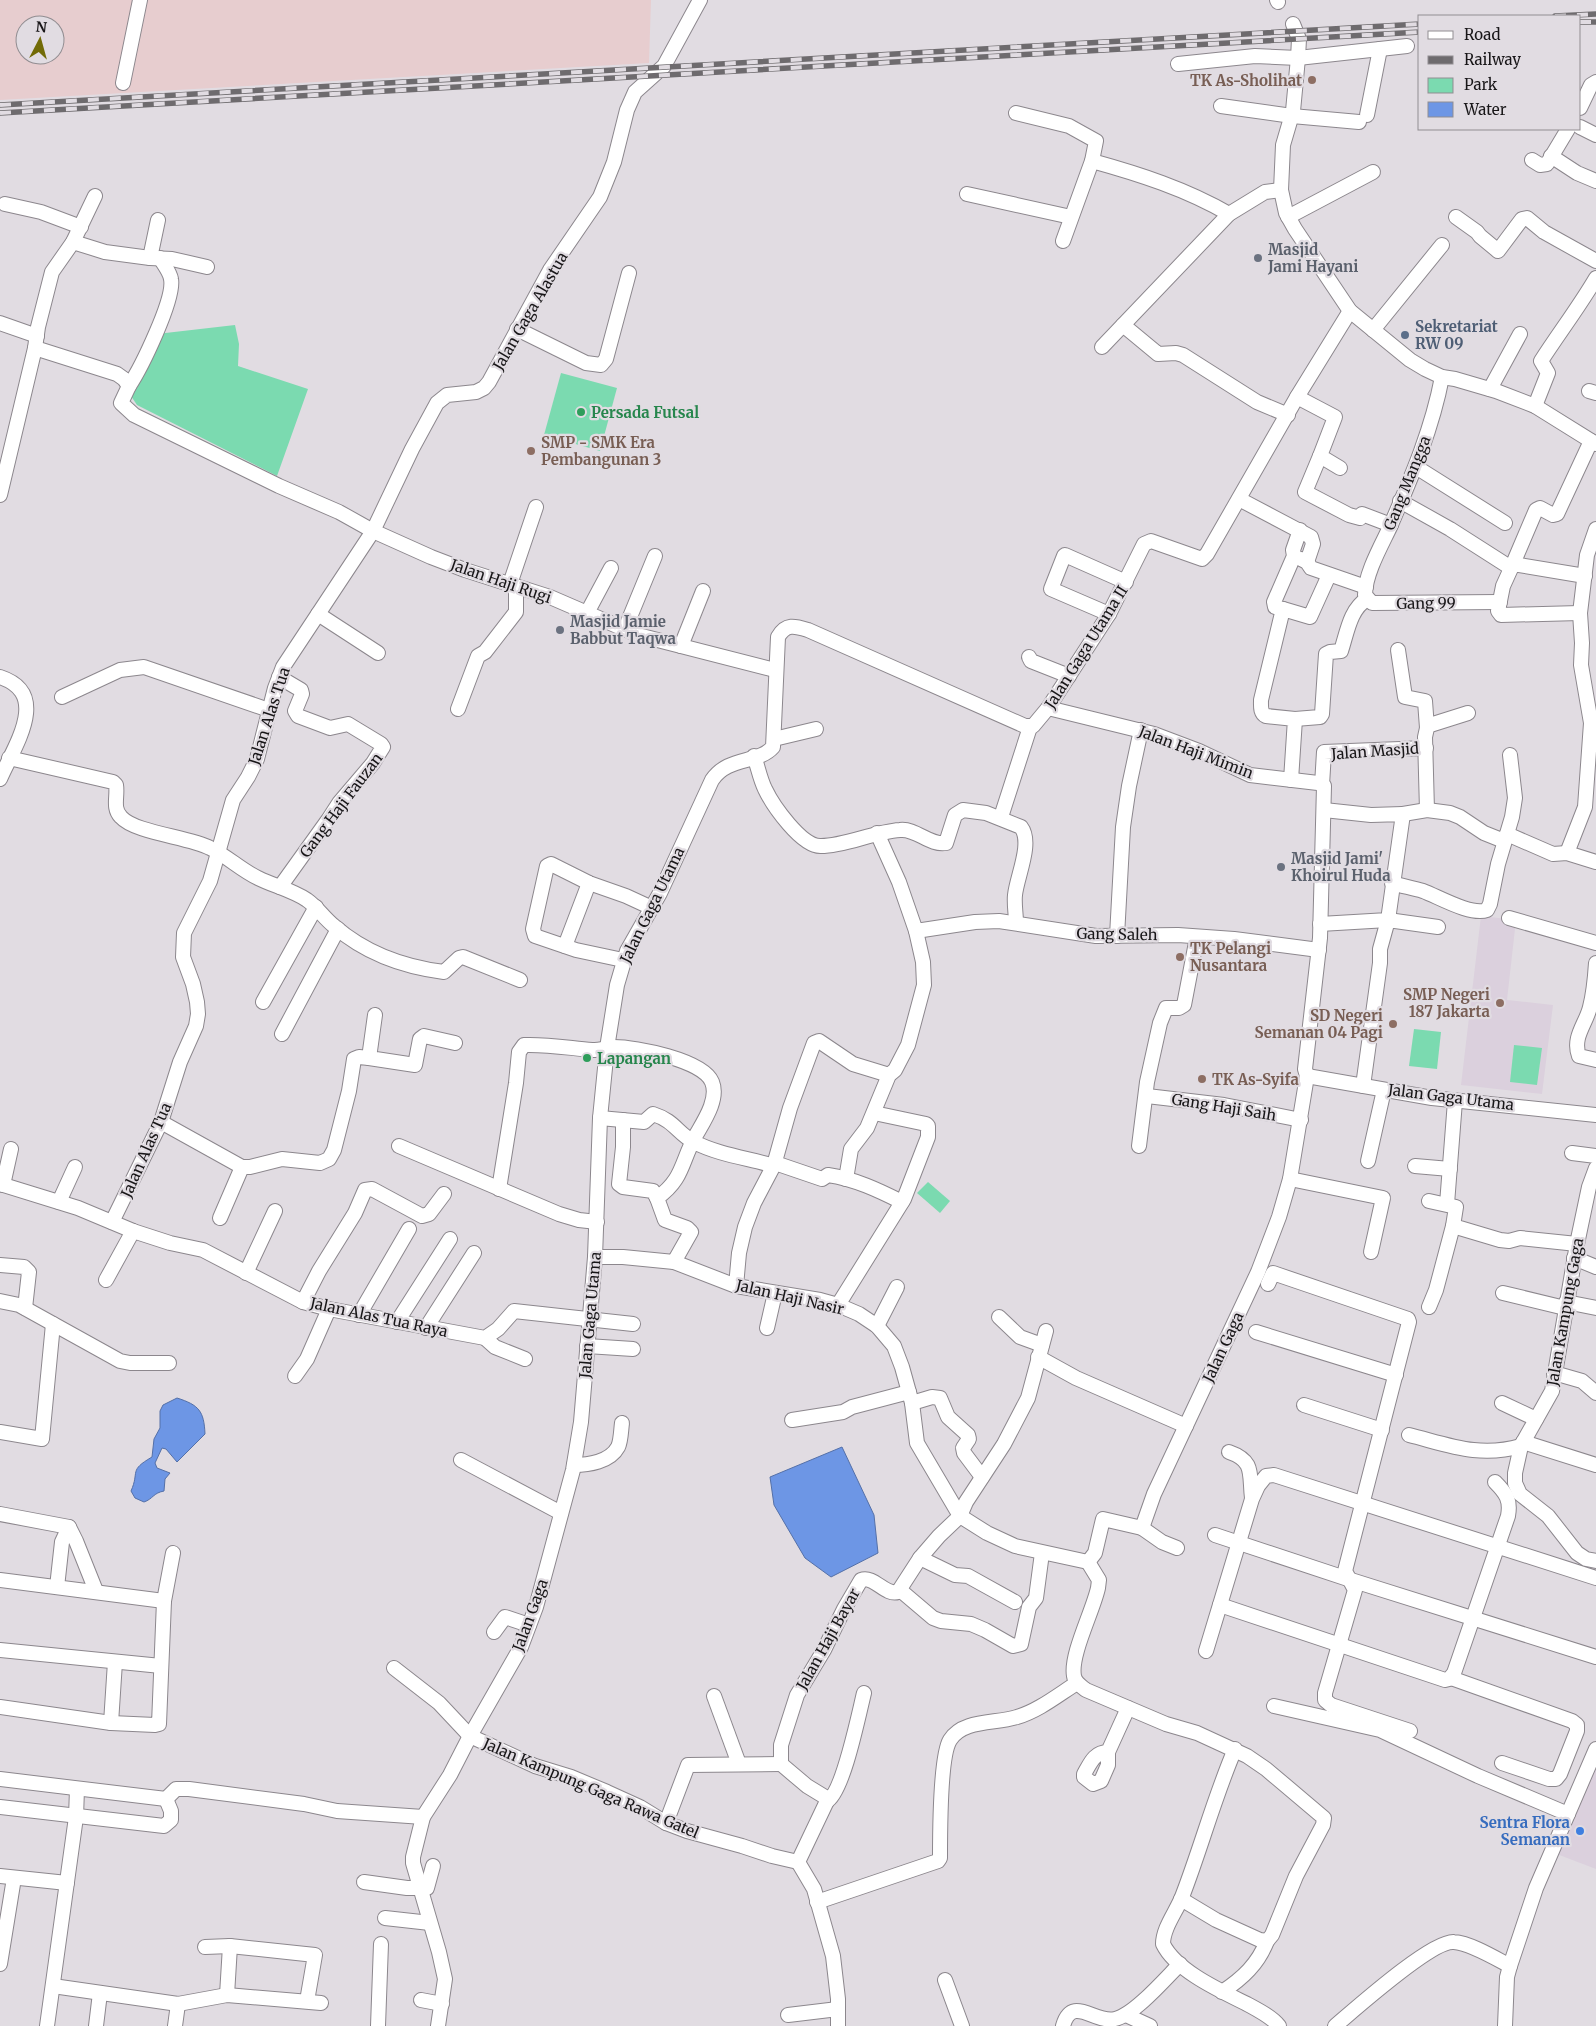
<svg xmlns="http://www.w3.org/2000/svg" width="1596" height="2026" font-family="Merriweather,serif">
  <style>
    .built { fill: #dbd0dd }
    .industrial { fill: #e7cdcf; fill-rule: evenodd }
    .green { fill: #7bdab0 }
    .water { fill: #6d96e5; stroke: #5470a8 }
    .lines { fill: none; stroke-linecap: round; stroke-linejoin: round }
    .street-casing { stroke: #8c878d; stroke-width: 16 }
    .street { stroke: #fff; stroke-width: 14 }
    .rail-casing { stroke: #6e6b6e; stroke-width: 5.5 }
    .rail { stroke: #e1dce2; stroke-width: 4; stroke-dasharray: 11; stroke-linecap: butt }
    .education-dot { fill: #8d6e63; stroke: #e1dce2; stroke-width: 2 }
    .worship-dot { fill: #6b7280; stroke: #e1dce2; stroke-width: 2 }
    .service-dot { fill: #5c6f8a; stroke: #e1dce2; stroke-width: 2 }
    .leisure-dot { fill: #2e9e5b; stroke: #e1dce2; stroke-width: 2 }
    .shop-dot { fill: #3f7fe0; stroke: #e1dce2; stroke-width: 2 }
    .labels { text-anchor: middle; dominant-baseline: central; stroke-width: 4.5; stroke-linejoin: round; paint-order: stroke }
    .education-label { font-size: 15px; font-weight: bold; fill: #785e54; stroke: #e1dce2; text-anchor: end }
    .worship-label { font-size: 15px; font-weight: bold; fill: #5b616d; stroke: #e1dce2; text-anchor: start }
    .street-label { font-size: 15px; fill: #181618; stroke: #e1dce2 }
    .service-label { font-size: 15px; font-weight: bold; fill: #4e5e75; stroke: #e1dce2; text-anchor: start }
    .leisure-label { font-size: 15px; font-weight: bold; fill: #27864d; stroke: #e1dce2; text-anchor: start }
    .shop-label { font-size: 15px; font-weight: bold; fill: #366cbe; stroke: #e1dce2; text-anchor: end }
  </style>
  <rect width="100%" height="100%" fill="#e1dce2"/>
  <g class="built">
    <path d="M1481,916L1516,920L1507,1000L1553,1005L1542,1094L1461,1085Z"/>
    <path d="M1596,1751V1869L1554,1853Z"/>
  </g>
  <path class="industrial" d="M0,0H651L649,63L0,100ZM25,25H55V55H25Z"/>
  <g class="green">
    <path d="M235,325L239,344L238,366L308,389L277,476L137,405L129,393L148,335Z"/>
    <path d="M561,373L617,388L600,451L544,435Z"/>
    <path d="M1414,1029L1441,1032L1437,1069L1409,1066Z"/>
    <path d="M1514,1045L1542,1048L1537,1085L1510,1082Z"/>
    <path d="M928,1182L950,1201L940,1213L917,1193Z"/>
  </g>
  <g class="water">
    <path d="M177,1398C199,1405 204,1411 205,1434L177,1462L166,1449L162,1448L155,1463L157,1468L170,1473L165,1479L164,1491C153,1493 153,1499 144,1502L135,1498L131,1491C140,1471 128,1471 152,1457L154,1439L160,1428V1411L163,1405Z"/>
    <path d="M842,1447L874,1515L878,1553L831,1577L805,1558L774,1505L770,1477Z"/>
  </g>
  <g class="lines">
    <g class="street-casing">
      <g id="street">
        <path d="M1277,0L1278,2"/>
        <path d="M1293,24L1299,39L1298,58L1293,111L1283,145L1281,190L1286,213L1295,229L1350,311L1410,360L1425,369L1442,377L1455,379L1496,391L1535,406L1596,444"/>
        <path d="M1178,64L1255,56L1298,58L1407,46"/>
        <path d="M123,83L140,0"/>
        <path d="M1221,106L1292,116L1359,122"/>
        <path d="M1580,108L1591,85L1596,82"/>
        <path d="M1016,113L1069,126L1096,141L1092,161L1063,241"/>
        <path d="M1367,115L1380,49"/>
        <path d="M1580,127L1596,135"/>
        <path d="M1551,156L1577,173L1596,181"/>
        <path d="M1532,160L1540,165L1547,164L1568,129"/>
        <path d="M1092,161C1139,174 1186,189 1229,214"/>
        <path d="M967,194L1071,217"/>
        <path d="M5,204L41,212L81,227"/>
        <path d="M1288,217L1373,172"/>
        <path d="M1456,217L1477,232L1480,236L1498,251L1522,219L1527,218L1544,232L1596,261"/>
        <path d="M73,242L105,252L150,258L172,259L207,267"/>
        <path d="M150,258L158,220"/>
        <path d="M0,323L37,336"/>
        <path d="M1123,325L1158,354L1176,353L1183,355L1257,402L1288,415"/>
        <path d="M517,329L586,363L601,365L606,359L629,273"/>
        <path d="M1373,330L1442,245"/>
        <path d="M1102,347L1229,214L1265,192L1281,190"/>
        <path d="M35,348L117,374L124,379L129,386L121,403L134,415L279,486L339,512L373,531L431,557L465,570L550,597L638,635L775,670"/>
        <path d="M1442,377C1432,430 1411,478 1390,527C1381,546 1365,574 1365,595L1372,603L1500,602"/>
        <path d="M129,386C141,368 175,299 171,279C170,272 164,265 160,258"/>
        <path d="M1490,389L1520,334"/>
        <path d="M1589,391L1596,393"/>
        <path d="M1297,397L1335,417L1320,456L1340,468"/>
        <path d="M1535,406L1548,373L1541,361C1559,333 1579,307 1596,278"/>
        <path d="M1320,456L1305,492L1349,515L1360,518L1362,514L1391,525"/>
        <path d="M1416,467L1505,523"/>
        <path d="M0,495L35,348L38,327L52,272L73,242L95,196"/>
        <path d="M1239,499L1311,537L1313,544L1307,562"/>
        <path d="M1400,501L1450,529L1511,568"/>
        <path d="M1301,559L1307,562L1311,568L1366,587"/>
        <path d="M1513,564L1536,510L1540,508L1553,515L1557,514L1591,441"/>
        <path d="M510,584L536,507"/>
        <path d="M1283,609L1275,607L1274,602L1294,556L1293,550L1300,530"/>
        <path d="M587,613L611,568"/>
        <path d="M1580,613L1501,615L1498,611L1503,586L1513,564L1585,576"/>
        <path d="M318,614L378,653"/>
        <path d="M1109,614L1051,589L1064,556L1065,555L1126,582"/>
        <path d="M625,629L655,556"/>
        <path d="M681,646L703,591"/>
        <path d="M1398,650L1405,697L1425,701L1427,728"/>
        <path d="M1029,657L1031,661L1069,676"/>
        <path d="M0,677C52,694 13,748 0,779"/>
        <path d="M279,677L301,690L302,694L295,711L298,716L330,728L348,724L381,744L383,747L373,763L339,803L328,820L280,887"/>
        <path d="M62,697L120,670L144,667L269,710"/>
        <path d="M1048,708L1154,734L1199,751L1250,775L1318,783L1324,786L1320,938L1305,1069L1307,1076"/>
        <path d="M458,709L478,656L485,652L516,612V587"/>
        <path d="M1295,719L1320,717L1322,714L1326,654L1330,652L1341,651C1347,633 1350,609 1367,599"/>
        <path d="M774,739L816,729"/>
        <path d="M754,756C758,767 760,779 765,789C773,806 802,847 821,846C845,846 873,832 900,830C916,828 930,846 946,843L955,815L963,810L986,813L1021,827C1033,843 1017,876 1015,895C1014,904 1016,914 1016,923"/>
        <path d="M9,758L113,782L116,785C118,796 112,808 121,817C135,833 190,837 210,848C227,856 241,870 258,878C274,886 292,890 307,900C317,907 324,918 334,926C365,953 404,967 444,972L459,958L463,957L520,980"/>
        <path d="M1291,780L1295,719L1266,716C1260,713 1261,706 1261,700L1283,609L1310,617L1329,575"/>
        <path d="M1322,785L1324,752L1426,748"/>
        <path d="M1427,810L1425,737L1427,728L1430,725L1468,713"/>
        <path d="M1403,814L1427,810L1450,813L1460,817L1484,833L1504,841"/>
        <path d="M1001,817L1030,727"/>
        <path d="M877,833L899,882L916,931L975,922L999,921L1096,936L1178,935L1234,939L1319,950"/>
        <path d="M1507,834L1553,854L1567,853L1596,862"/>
        <path d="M1567,853L1585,807L1591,723L1581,665L1582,643L1580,613L1587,555L1596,529"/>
        <path d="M1392,883C1402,886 1413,888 1423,891C1439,897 1471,916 1487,910L1490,904L1498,864L1512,817L1515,798L1510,755"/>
        <path d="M1509,918L1596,943"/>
        <path d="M1320,924L1388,920L1403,814L1371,815L1324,810"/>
        <path d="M1117,936L1123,827L1129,786L1141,730"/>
        <path d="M565,946L589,883"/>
        <path d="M623,960L576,950L535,936L533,929L547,866L551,864L589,883L626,896L652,908"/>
        <path d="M1596,963C1595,978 1594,992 1590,1007C1586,1024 1572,1037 1579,1056L1596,1060"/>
        <path d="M263,1002L316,907"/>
        <path d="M375,1015L369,1058L415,1065L420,1039L424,1036L455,1043"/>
        <path d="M282,1034L338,929"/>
        <path d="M1307,1076L1432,1098L1596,1115"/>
        <path d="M1363,1086L1380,963V949L1388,920L1438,927"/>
        <path d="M1147,1096L1224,1105L1301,1120"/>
        <path d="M600,1118L644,1122L653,1114C675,1121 677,1133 694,1142C717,1154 746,1158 771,1165L778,1164L822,1179L828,1175C855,1179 878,1190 902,1202"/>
        <path d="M623,1120V1147L619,1184L623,1187L653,1191L657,1198"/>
        <path d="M161,1122L242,1167H250L282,1159L320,1163L329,1159L334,1150L349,1091L354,1059L359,1057L369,1058"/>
        <path d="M399,1146L559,1214L579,1220L597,1222"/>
        <path d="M1139,1146L1147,1082L1160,1023L1166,1008H1179L1184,1005L1197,937"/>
        <path d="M1572,1153L1596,1156"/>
        <path d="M1368,1161L1384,1090"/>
        <path d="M1415,1166L1450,1169"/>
        <path d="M1596,1168L1589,1187L1577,1244L1552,1391L1521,1446L1515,1473V1483L1520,1494L1548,1516L1577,1553L1586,1559L1596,1561"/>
        <path d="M846,1179L851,1149L867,1128L889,1075L895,1070L908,1045L924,985L923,962L916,931"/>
        <path d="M1290,1179L1383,1198L1371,1252"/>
        <path d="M0,1184L78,1208L133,1231L170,1243L203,1250L303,1302L329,1309L485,1338L498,1329L514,1311L633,1324"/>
        <path d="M3,1185L11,1149"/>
        <path d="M499,1189L516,1083L519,1052L524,1045C546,1044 569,1048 592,1050C600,1050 606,1048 614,1047C636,1047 703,1060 712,1082C719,1099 704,1121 696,1135C681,1161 684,1179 657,1198L665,1220L687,1228L691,1232L674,1262"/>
        <path d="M1429,1201L1456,1207L1453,1226L1500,1240L1509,1241L1520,1238L1577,1244"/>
        <path d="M59,1202L75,1167"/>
        <path d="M1447,1204L1455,1101"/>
        <path d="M220,1218L242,1167"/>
        <path d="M112,1222L161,1122L180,1062L196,1026L198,1014L197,1002L193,984L183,957L184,933L210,881L233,800L248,777L257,759L275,688L283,667L373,531L412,449L437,403L447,395L476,392L484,388L489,382L550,270L600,197L614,162L627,110L635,92L664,66L700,0"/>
        <path d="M595,1257H623L674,1262L736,1286L820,1300L838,1305L859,1314L877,1326L894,1346L902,1367L912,1403L917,1443L960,1516L987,1533L1015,1546L1088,1562"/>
        <path d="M1574,1258L1596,1267"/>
        <path d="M0,1265L24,1267L29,1272L25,1308"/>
        <path d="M246,1273L275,1211"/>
        <path d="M106,1280L133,1231"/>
        <path d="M1268,1284L1273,1273L1408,1319L1409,1322L1345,1571L1355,1590L1325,1693V1700L1331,1705L1410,1731"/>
        <path d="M736,1286L739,1253L745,1227L754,1203L774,1165L790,1108L814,1043L819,1041L853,1064L889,1075"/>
        <path d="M1503,1293L1565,1308"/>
        <path d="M0,1301L19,1305L120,1361L130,1363H169"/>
        <path d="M303,1302L319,1271L355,1213L365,1190L372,1189L422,1216L429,1214L444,1194"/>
        <path d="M1566,1302L1596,1308"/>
        <path d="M838,1305L904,1199L928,1137V1126L926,1124L874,1113"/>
        <path d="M1429,1307L1436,1290L1453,1226"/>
        <path d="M359,1315L409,1229"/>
        <path d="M999,1317L1020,1337L1042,1345"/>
        <path d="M397,1322L450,1239"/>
        <path d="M877,1326L897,1287"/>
        <path d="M426,1328L474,1253"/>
        <path d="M767,1328L775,1293"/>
        <path d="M1256,1332L1396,1375"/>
        <path d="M485,1338L495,1347L525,1359"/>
        <path d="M587,1346L633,1349"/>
        <path d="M1038,1357L1076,1378L1186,1426"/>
        <path d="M1554,1373L1582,1381L1596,1393"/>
        <path d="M295,1376L307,1359L329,1309"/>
        <path d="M912,1403L932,1397L940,1398L948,1417L968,1435L969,1439L963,1448L964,1453L982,1477"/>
        <path d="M1502,1403L1536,1419"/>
        <path d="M1304,1405L1382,1430"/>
        <path d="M792,1420L843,1412L852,1407L909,1392"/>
        <path d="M0,1432L42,1439L53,1324"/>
        <path d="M1409,1435C1449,1445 1479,1458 1521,1446"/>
        <path d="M1523,1442L1596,1465"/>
        <path d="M1229,1452C1255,1461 1249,1474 1252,1498"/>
        <path d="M461,1460L561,1513"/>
        <path d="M574,1465C588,1465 610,1462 618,1447C621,1441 621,1430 622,1423"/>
        <path d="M0,1514L69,1527L76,1541L96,1591"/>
        <path d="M1142,1528L1162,1542L1177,1548"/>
        <path d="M1215,1535L1351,1580L1596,1657"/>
        <path d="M920,1558L955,1575L968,1576L1015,1602"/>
        <path d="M1088,1562L1099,1580L1098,1588C1093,1611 1070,1655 1074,1676C1075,1683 1081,1686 1086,1690L1166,1724L1197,1733L1247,1756L1266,1769L1324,1818L1323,1825L1296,1876L1272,1935L1267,1941L1260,1940L1216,1920L1181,1899"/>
        <path d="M1088,1562L1095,1553L1103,1519L1142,1528L1154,1494L1258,1272L1279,1217L1290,1179L1307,1076"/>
        <path d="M0,1580L164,1601"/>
        <path d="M57,1587L62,1542L69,1527"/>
        <path d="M900,1590L933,1618L941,1621L971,1624L985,1630L1013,1646L1021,1644L1029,1607L1036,1598L1042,1553"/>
        <path d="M1220,1605L1445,1680L1449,1679L1454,1673L1508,1516C1511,1500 1506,1493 1495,1482"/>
        <path d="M494,1632L505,1617L529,1625"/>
        <path d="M0,1650L161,1666"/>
        <path d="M1206,1651L1252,1499L1258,1486L1266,1476L1274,1475L1596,1578"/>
        <path d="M394,1668L439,1703L470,1736L535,1766L571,1777L607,1792L640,1807L666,1823L687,1831L742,1846L772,1856L798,1862"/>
        <path d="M1451,1678L1572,1721L1577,1725V1731L1560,1774L1556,1779H1549L1502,1763"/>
        <path d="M714,1696L739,1764"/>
        <path d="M1274,1706L1380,1730L1478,1776L1568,1814"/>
        <path d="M0,1707L111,1723L155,1725L159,1724L164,1601L173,1553"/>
        <path d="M111,1723L115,1662"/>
        <path d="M1235,1749C1214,1798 1201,1848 1182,1897C1176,1912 1163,1928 1163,1944C1176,1971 1221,1991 1247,2004C1258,2010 1272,2017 1279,2026"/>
        <path d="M1108,1752V1765L1101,1781L1093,1784L1084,1777V1774C1090,1764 1094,1752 1108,1752L1128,1708"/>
        <path d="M0,1779L166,1799"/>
        <path d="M166,1799L176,1789H189L304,1804L337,1811L423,1817"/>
        <path d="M827,1801C843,1793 859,1713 864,1693"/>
        <path d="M0,1807L164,1826L171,1820V1811L166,1799"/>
        <path d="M666,1823L688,1765L781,1764"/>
        <path d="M798,1862L827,1801L825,1797L807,1786L781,1764V1745L797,1695L824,1650L844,1609L861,1580C874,1575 885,1596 898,1592L920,1558L939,1536L960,1516L966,1502L1004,1444L1028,1398L1046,1331"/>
        <path d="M798,1862L814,1889L833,1956L838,1999V2026"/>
        <path d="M0,1876L67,1883"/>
        <path d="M364,1882L407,1888H427L433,1866"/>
        <path d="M817,1902L938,1861L940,1858C940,1836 940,1756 950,1740C963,1719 996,1724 1017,1717C1038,1711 1058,1695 1077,1683"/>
        <path d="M385,1918L430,1923"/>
        <path d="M205,1947L230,1946L315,1955L307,2001"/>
        <path d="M0,1964L14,1878"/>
        <path d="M945,1980L962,2026"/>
        <path d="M53,1986L178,2004L227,1995L321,2003"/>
        <path d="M1222,1992C1243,1978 1258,1964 1267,1941"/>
        <path d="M227,1995L230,1946"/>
        <path d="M421,2000L442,2004"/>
        <path d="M788,2015L838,2009"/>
        <path d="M1126,2015L1150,2026"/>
        <path d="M47,2026L76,1817L77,1789"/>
        <path d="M96,2026L100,1993"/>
        <path d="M175,2026L178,2004"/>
        <path d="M378,2026L381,1944"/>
        <path d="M438,2026L445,1979L439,1952L413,1863V1857L423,1817L450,1775L470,1736L521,1647L536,1607L573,1470L581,1422L595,1257L600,1118L607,1048L617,985L627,951L660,893L712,780C728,756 758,764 773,747L778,637C786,623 795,626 808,630L1025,726H1033L1048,708L1109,614L1144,544L1151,541L1202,559L1207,554L1297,397L1350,311"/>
        <path d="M1063,2026C1072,1994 1095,2024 1115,2019C1134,2015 1165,1979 1180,1964"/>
        <path d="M1335,2026C1354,2010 1432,1940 1454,1942C1470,1943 1495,1958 1510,1966"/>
        <path d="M1505,2026L1507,1977L1510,1966L1536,1888L1596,1749"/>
      </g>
    </g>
    <use href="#street" class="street"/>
    <g class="rail-casing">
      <g id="rail">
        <path d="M1555,16L1596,14"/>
        <path d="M1580,22H1596"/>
        <path d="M0,105L1420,24"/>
        <path d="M0,113L1420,32"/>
      </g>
    </g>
    <use href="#rail" class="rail"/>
  </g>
  <g class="education-dot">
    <circle cx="1312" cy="80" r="5"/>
    <circle cx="531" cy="451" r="5"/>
    <circle cx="1180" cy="957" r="5"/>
    <circle cx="1500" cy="1003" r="5"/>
    <circle cx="1393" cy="1024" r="5"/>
    <circle cx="1202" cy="1079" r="5"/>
  </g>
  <g class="worship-dot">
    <circle cx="1258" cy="258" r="5"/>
    <circle cx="560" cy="630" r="5"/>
    <circle cx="1281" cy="867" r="5"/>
  </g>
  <circle class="service-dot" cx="1405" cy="335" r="5"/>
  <g class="leisure-dot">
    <circle cx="581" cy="412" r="5"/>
    <circle cx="587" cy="1058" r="5"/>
  </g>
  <circle class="shop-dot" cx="1580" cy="1831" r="5"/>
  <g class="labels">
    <g class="education-label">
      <text x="1302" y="80">TK As-Sholihat</text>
      <text x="541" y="442" text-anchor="start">SMP - SMK Era<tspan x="541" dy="17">Pembangunan 3</tspan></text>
      <text x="1190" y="948" text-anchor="start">TK Pelangi<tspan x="1190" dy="17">Nusantara</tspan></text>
      <text x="1490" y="994">SMP Negeri<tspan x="1490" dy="17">187 Jakarta</tspan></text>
      <text x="1383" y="1015">SD Negeri<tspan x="1383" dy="17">Semanan 04 Pagi</tspan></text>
      <text x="1212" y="1079" text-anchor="start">TK As-Syifa</text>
    </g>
    <g class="worship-label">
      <text x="1268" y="249">Masjid<tspan x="1268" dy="17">Jami Hayani</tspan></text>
      <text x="570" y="621">Masjid Jamie<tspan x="570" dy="17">Babbut Taqwa</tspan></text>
      <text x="1291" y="858">Masjid Jami'<tspan x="1291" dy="17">Khoirul Huda</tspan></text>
    </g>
    <g class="street-label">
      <text transform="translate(530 311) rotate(-60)">Jalan Gaga Alastua</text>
      <text transform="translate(1407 483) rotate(-68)">Gang Mangga</text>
      <text transform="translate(501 581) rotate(19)">Jalan Haji Rugi</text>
      <text transform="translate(1426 603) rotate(-1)">Gang 99</text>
      <text transform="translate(1086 647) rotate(-58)">Jalan Gaga Utama II</text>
      <text transform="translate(269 716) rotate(-72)">Jalan Alas Tua</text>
      <text transform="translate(1375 751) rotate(-4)">Jalan Masjid</text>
      <text transform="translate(1196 752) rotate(21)">Jalan Haji Mimin</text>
      <text transform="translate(341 805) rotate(-53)">Gang Haji Fauzan</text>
      <text transform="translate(652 905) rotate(-64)">Jalan Gaga Utama</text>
      <text transform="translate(1117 934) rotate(1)">Gang Saleh</text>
      <text transform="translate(1451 1097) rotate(7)">Jalan Gaga Utama</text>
      <text transform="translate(1224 1107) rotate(9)">Gang Haji Saih</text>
      <text transform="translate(146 1150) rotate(-66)">Jalan Alas Tua</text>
      <text transform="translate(790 1297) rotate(13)">Jalan Haji Nasir</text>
      <text transform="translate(1565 1312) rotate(-80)">Jalan Kampung Gaga</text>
      <text transform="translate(590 1315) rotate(-85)">Jalan Gaga Utama</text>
      <text transform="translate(379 1317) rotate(12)">Jalan Alas Tua Raya</text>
      <text transform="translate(1223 1347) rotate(-65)">Jalan Gaga</text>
      <text transform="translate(530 1615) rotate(-70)">Jalan Gaga</text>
      <text transform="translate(828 1639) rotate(-61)">Jalan Haji Bayar</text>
      <text transform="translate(591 1788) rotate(23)">Jalan Kampung Gaga Rawa Gatel</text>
    </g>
    <g class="service-label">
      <text x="1415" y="326">Sekretariat<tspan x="1415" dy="17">RW 09</tspan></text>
    </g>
    <g class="leisure-label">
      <text x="591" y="412">Persada Futsal</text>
      <text x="597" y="1058">Lapangan</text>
    </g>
    <g class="shop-label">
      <text x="1570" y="1822">Sentra Flora<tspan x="1570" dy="17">Semanan</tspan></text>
    </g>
  </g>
  <rect x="1418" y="15" width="162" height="115" fill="#e1dce2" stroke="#918d91"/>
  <rect x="1428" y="31" width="25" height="8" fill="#ffffff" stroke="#918d91"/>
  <text x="1464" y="40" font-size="15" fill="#181618">Road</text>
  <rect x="1428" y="56" width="25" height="8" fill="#6e6b6e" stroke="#918d91"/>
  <text x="1464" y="65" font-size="15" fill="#181618">Railway</text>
  <rect x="1428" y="78" width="25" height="15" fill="#7bdab0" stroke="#918d91"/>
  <text x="1464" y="90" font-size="15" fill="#181618">Park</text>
  <rect x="1428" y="102" width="25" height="15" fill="#6d96e5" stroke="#918d91"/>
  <text x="1464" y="115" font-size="15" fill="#181618">Water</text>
  <g transform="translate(40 40) rotate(6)"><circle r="24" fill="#e1dce2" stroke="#918d91"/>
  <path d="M0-4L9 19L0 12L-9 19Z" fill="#726b06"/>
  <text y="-8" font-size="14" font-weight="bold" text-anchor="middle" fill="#181618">N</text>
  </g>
</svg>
